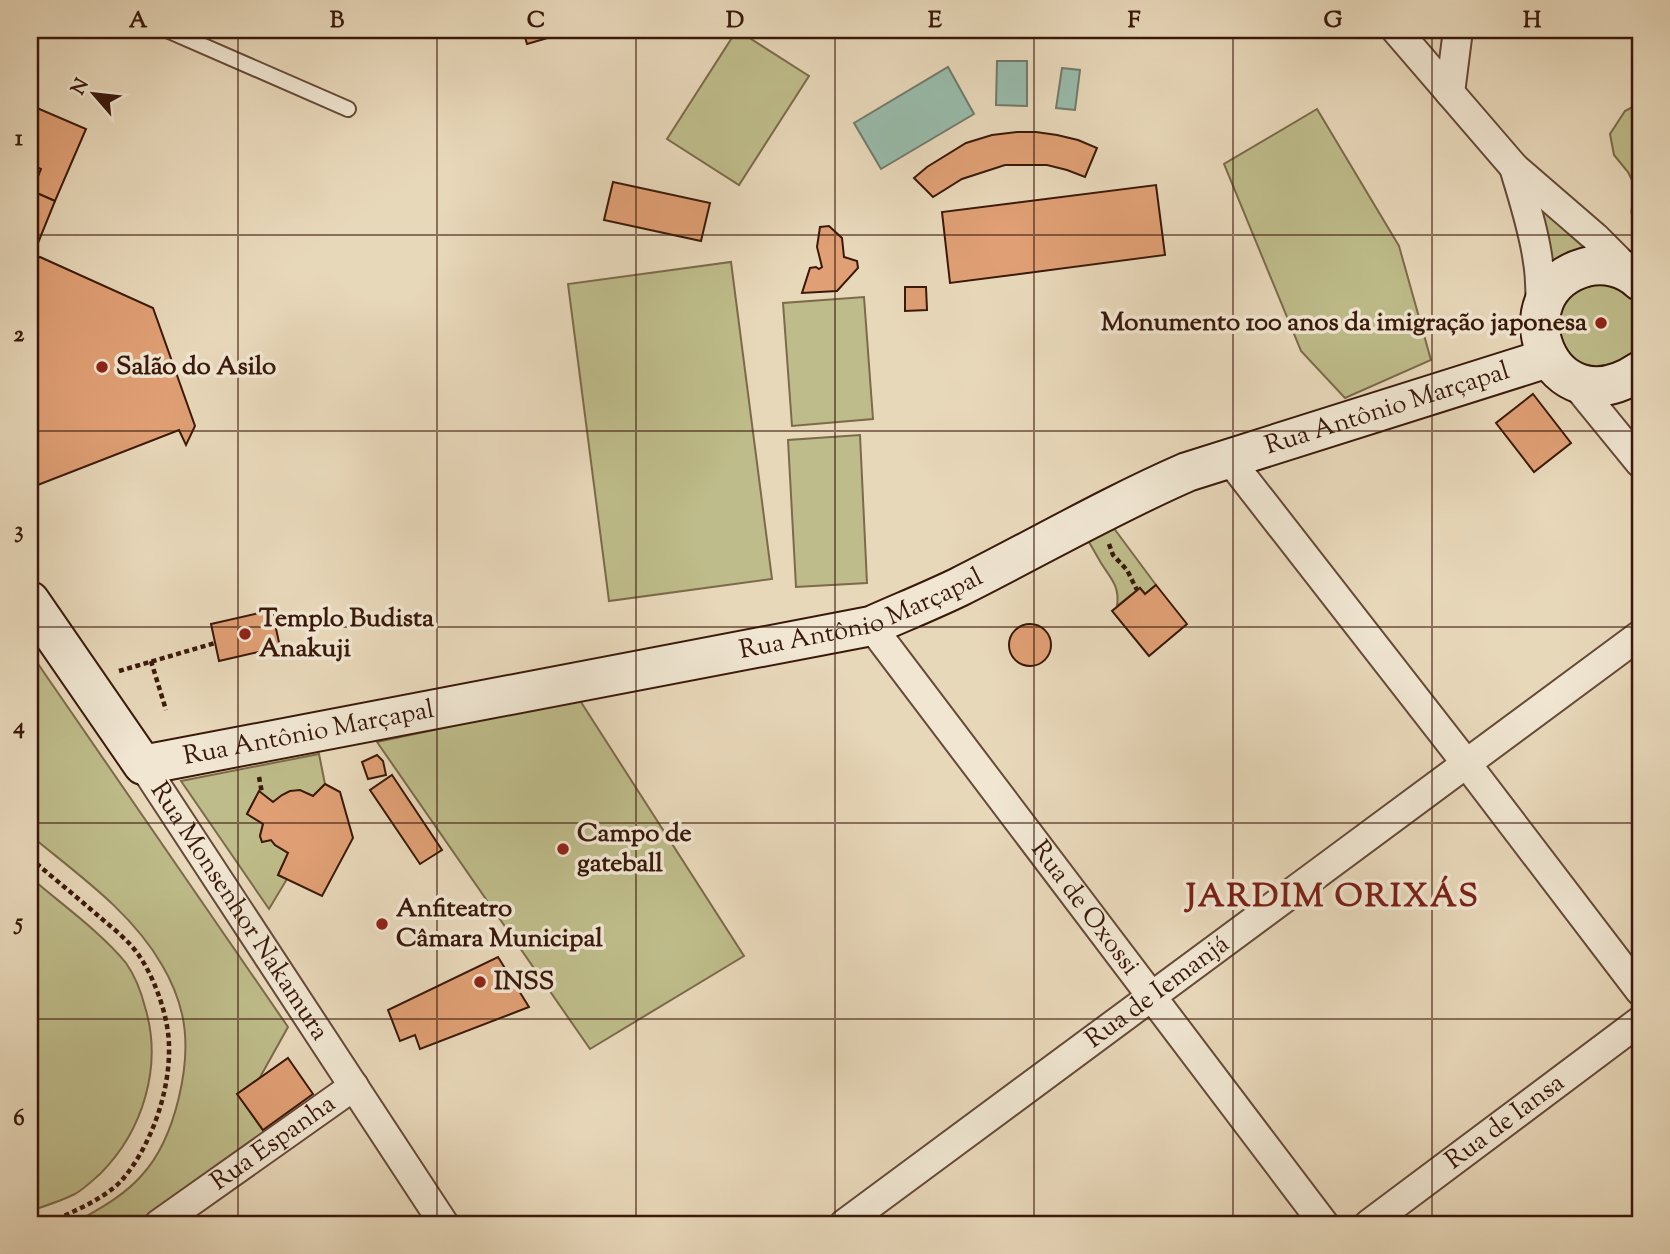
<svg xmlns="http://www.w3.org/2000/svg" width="1670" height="1254" font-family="'Sorts Mill Goudy',serif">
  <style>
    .green { fill: #bebc8a; stroke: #7c6a4a; stroke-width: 2 }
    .water { fill: #98bbab; stroke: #727a6b; stroke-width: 2 }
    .building { fill: #e09f74; stroke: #3a190b; stroke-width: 2 }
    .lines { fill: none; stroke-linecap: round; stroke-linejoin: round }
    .service-casing { stroke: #664937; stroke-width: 18 }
    .minor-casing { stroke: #664937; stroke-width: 32 }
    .secondary-casing { stroke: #3a190b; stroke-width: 42 }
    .path { stroke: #3a190b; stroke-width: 4.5; stroke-dasharray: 5 3.5; stroke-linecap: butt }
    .service { stroke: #f0e6d2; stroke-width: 14 }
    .minor { stroke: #f0e6d2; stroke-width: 28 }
    .secondary { stroke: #f0e6d2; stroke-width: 38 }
    .grid { fill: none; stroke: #3a190b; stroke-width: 2; stroke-opacity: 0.55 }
    .poi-dot { fill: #8f2418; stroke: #f0e6d2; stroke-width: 2.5 }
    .labels { text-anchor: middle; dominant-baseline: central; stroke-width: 7; stroke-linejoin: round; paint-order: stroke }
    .poi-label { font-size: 26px; font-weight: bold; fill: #3a190b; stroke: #f0e6d2; text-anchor: start }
    .street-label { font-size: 26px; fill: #3a190b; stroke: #f0e6d2 }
    .district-label { font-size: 33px; font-weight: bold; letter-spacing: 2px; fill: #7a1f14; stroke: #f0e6d2 }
    .neatline { fill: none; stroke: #3a190b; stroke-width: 2.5 }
    .grid-label { font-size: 23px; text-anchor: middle; font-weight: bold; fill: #3a190b }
  </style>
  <rect width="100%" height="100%" fill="#e8d8ba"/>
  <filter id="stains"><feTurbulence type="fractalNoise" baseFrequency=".00286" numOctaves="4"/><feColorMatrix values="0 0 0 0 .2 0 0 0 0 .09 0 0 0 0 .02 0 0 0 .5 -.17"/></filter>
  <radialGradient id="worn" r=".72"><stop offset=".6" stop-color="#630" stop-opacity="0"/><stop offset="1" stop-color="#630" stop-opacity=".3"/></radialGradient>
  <g class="green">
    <path d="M737,30L809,76L739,185L667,139Z"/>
    <path d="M1640,103V229C1627,214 1631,208 1638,192L1628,172L1614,155L1610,134L1625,111Z"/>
    <path d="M1317,109L1399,246L1431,360L1345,398L1301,351L1224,164Z"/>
    <path d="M1527,186L1569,234L1588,251L1551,274Z"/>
    <path d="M731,262L772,579L609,601L568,284Z"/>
    <path d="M1608,280L1633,295L1640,307V338L1636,348L1626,359L1599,368L1586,365L1573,359L1557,335L1559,306L1568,293Z"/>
    <path d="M864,297L873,419L792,426L783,303Z"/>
    <path d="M860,435L867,583L796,587L788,440Z"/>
    <path d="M1113,527L1156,585L1145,594L1140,588L1117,606C1120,586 1111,579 1101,563C1097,556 1093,549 1089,542Z"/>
    <path d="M34,658L288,1027L259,1079L238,1094L264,1132L138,1224H73C97,1210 123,1197 142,1175C175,1139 193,1062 182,1014C178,997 171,980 162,965C131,911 77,874 30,835V661Z"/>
    <path d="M579,699L744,956L590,1049L377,742Z"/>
    <path d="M319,754L325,784L313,796C295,788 289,789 273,802L259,792L247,814L263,824L260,836L262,841L271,840L275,845L288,853L278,875L287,879L269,909L181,781Z"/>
    <path d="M30,877C60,903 102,933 126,963C135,976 141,991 145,1007C163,1066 143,1131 100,1174C92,1181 84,1189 75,1194C61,1201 45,1206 30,1211Z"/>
  </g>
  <g class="water">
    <path d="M997,61H1027V106L996,105Z"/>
    <path d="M948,67L974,114L881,169L854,123Z"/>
    <path d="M1062,68L1080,70L1075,110L1056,108Z"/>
  </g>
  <g class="building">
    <path d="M523,30H575L527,44Z"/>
    <path d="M30,105L86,129L55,201L32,191L41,169L30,164Z"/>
    <path d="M1017,132H1036L1057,135L1078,140L1097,148L1085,177L1067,170L1047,165H1005L962,179L933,197L914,178L927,167L966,143L992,135Z"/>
    <path d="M613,182L710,203L701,241L604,220Z"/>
    <path d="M1156,185L1165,255L950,283L942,212Z"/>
    <path d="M30,190L55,201L38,243L30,240Z"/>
    <path d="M829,226L842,238L844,257L857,261L858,268L837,291L802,293L810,268L816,267L819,269L822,267L817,247L820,227Z"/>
    <path d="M40,257L153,308L195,426L186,445L179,430L30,488V263Z"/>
    <path d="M905,287H926L927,310L905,311Z"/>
    <path d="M1533,394L1571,443L1534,472L1496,423Z"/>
    <path d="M1156,585L1187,624L1149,656L1112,611L1140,588L1145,594Z"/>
    <path d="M272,610L280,647L219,661L211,624Z"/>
    <circle cx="1030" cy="645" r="21"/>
    <path d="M377,755L383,761L386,775L368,779L362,762Z"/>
    <path d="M392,775L442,850L420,864L370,790Z"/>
    <path d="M325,784L340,792L353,838L322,896L278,875L288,853L275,845L271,840L262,842L260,836L263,824L247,814L259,791L273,802L282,795L290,791L300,790L313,796Z"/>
    <path d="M498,957L529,1007L420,1049L415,1035L400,1041L388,1010Z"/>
    <path d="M288,1058L313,1094L263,1130L237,1094Z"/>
  </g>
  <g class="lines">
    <g class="service-casing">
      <path id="service" d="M167,30L348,109"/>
    </g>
    <g class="minor-casing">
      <g id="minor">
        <path d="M1396,30L1514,167L1595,237L1630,272"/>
        <path d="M1450,93L1458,30"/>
        <path d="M1514,167C1523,198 1534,230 1538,262C1541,278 1540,295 1541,311"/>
        <path d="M1573,381L1640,463"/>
        <path d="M1229,459L1466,763L1640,991"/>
        <path id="s1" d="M871,626L1324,1224"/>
        <path id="s2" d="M143,765L444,1224"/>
        <path id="s3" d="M159,1224L354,1086"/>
        <path id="s4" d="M844,1224L1640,635"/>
        <path id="s5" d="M1369,1224L1640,1021"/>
      </g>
    </g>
    <g class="secondary-casing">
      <g id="secondary">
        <path d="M1640,281C1626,268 1605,262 1586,267C1497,291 1549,432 1640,371"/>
        <path id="s6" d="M30,601L143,765L871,626C900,613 930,601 959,587C1035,549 1109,506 1187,472L1548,358"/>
      </g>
    </g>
    <g class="path">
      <path d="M1109,544L1113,555L1127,570L1137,590"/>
      <path d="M151,661L166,710"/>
      <path d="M119,671L215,643"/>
      <path d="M259,777L262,793"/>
      <path d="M30,858C51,876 73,894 95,913C110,926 129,940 140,957C156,981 169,1019 169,1047C170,1092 151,1146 122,1180C105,1199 67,1215 44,1224"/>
    </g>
    <use href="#service" class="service"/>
    <use href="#minor" class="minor"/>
    <use href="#secondary" class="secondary"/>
  </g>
  <path class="grid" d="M238,30V1224M437,30V1224M636,30V1224M835,30V1224M1034,30V1224M1233,30V1224M1432,30V1224M30,235H1640M30,431H1640M30,627H1640M30,823H1640M30,1019H1640"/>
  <g class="poi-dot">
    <circle cx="1601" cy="323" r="7"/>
    <circle cx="102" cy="367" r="7"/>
    <circle cx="245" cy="634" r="7"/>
    <circle cx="563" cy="849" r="7"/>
    <circle cx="382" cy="924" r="7"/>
    <circle cx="480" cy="982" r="7"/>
  </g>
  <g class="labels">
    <g class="poi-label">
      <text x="1587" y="323" text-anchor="end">Monumento 100 anos da imigração japonesa</text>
      <text x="116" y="367">Salão do Asilo</text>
      <text x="259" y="619">Templo Budista<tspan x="259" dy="30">Anakuji</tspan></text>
      <text x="577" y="834">Campo de<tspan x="577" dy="30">gateball</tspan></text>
      <text x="396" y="909">Anfiteatro<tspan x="396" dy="30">Câmara Municipal</tspan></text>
      <text x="494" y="982">INSS</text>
    </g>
    <g class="street-label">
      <text stroke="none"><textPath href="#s6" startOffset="1502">Rua Antônio Marçapal</textPath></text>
      <text stroke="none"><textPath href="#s6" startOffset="934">Rua Antônio Marçapal</textPath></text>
      <text stroke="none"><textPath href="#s6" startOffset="368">Rua Antônio Marçapal</textPath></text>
      <text stroke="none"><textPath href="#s1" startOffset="354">Rua de Oxossi</textPath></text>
      <text stroke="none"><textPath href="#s2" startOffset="175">Rua Monsenhor Nakamura</textPath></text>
      <text stroke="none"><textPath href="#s4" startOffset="390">Rua de Iemanjá</textPath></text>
      <text stroke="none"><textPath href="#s5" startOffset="170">Rua de Iansa</textPath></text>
      <text stroke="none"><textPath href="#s3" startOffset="140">Rua Espanha</textPath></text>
    </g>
    <g class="district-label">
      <text x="1333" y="898">JARDIM ORIXÁS</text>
    </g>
  </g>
  <rect width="1670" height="1254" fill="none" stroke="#e8d8ba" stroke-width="77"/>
  <g transform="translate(94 94) rotate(298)" stroke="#f0e6d2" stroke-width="5" paint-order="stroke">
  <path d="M0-5L12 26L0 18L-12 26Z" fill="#3a190b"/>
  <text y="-10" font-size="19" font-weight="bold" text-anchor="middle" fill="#3a190b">N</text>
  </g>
  <rect x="38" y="38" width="1594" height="1178" class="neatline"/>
  <g class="grid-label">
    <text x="138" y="27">A</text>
    <text x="337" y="27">B</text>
    <text x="536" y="27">C</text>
    <text x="735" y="27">D</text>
    <text x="935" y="27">E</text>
    <text x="1134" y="27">F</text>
    <text x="1333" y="27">G</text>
    <text x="1532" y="27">H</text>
    <text x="19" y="145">1</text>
    <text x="19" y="341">2</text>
    <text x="19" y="537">3</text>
    <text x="19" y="733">4</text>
    <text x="19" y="929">5</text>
    <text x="19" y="1125">6</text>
  </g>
  <rect width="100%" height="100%" filter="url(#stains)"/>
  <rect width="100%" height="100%" fill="url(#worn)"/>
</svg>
